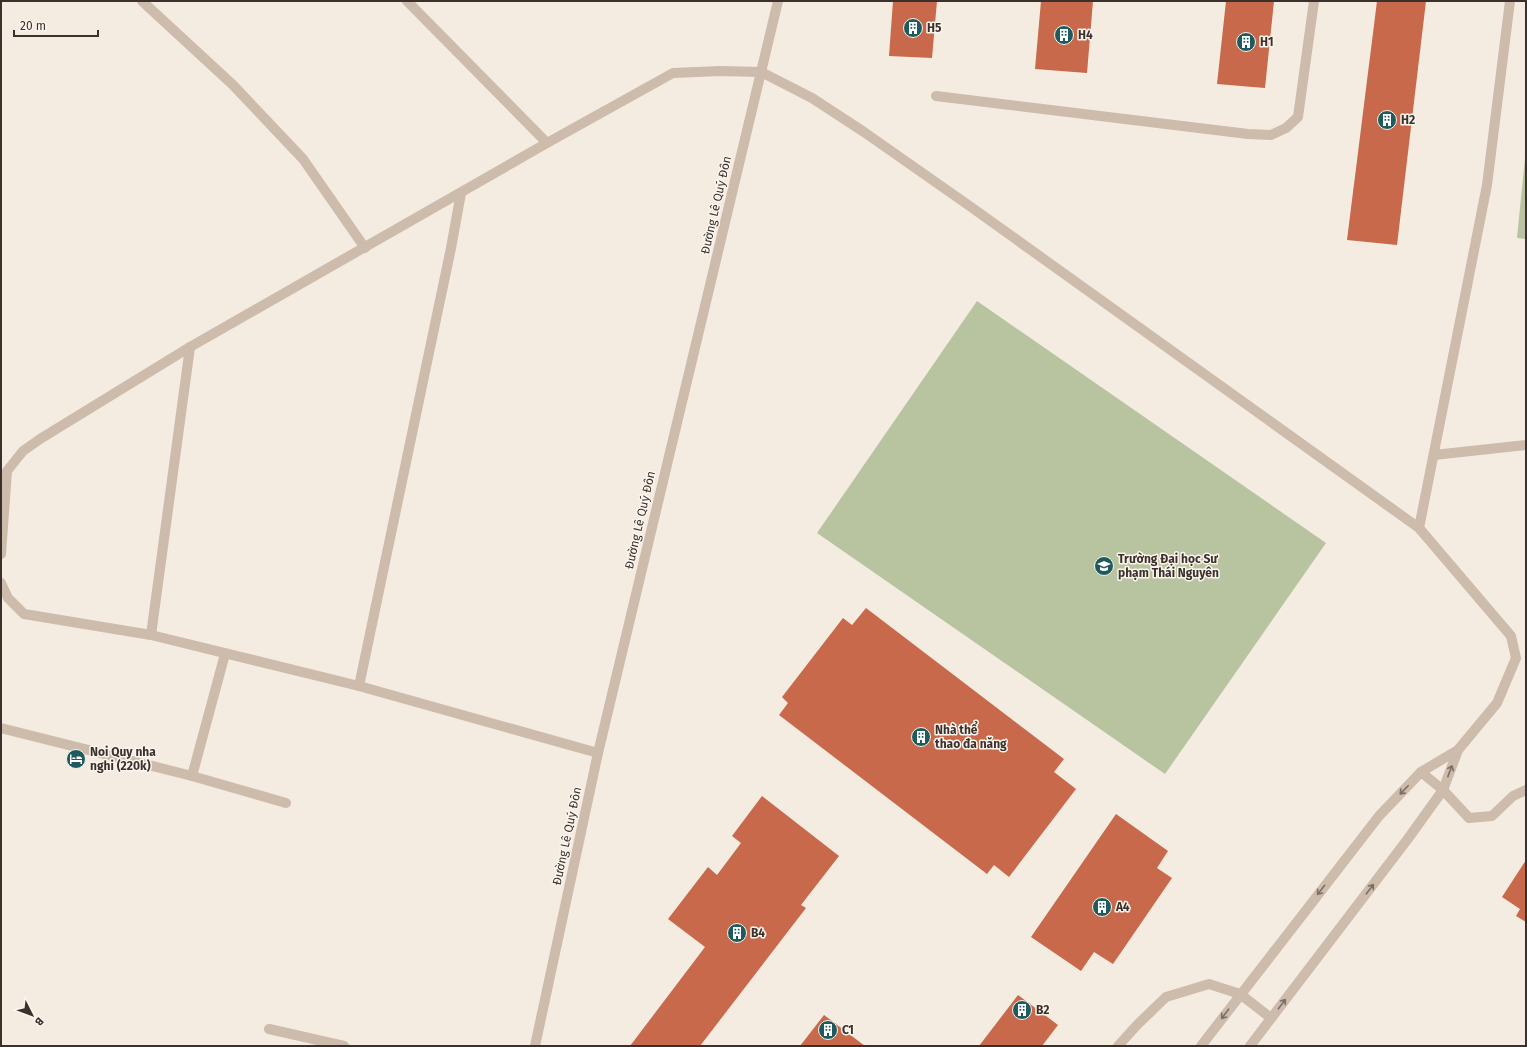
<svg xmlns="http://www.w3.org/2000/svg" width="1527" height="1047" font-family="'Fira Sans',sans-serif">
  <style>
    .green { fill: #b8c4a0 }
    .building { fill: #c8694b }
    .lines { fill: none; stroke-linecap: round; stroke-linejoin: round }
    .minor { stroke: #cdbbac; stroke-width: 10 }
    .oneway { stroke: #7d6f65 }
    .labels { text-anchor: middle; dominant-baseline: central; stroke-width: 3; stroke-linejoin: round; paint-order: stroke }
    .poi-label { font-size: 12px; font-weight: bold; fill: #3b302b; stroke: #fbf5ee; text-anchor: start }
    .street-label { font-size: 12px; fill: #3b302b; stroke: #fbf5ee }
  </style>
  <rect width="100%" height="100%" fill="#f4ebe1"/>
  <g class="green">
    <path d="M1526,148V239L1517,238Z"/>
    <path d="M977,301L1326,543L1165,774L817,533Z"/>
  </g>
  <g class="building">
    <path d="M893,1H937L932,58L889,56Z"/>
    <path d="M1041,1H1093L1087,73L1035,69Z"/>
    <path d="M1226,1H1274L1265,88L1217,84Z"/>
    <path d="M1377,1H1426L1397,245L1347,240Z"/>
    <path d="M866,608L1064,759L1054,772L1076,789L1009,877L994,865L987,874L779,715L788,703L782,697L843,618L852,625Z"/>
    <path d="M762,796L839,856L801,905L806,908L700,1046H630L705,947L668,919L708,867L717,875L741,843L732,836Z"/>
    <path d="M1116,814L1168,851L1157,868L1172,878L1113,964L1094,952L1081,971L1031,937Z"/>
    <path d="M1526,860V922L1516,916L1520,909L1502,897Z"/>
    <path d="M1018,995L1058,1025L1042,1046H979Z"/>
    <path d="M824,1015L865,1046H800Z"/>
  </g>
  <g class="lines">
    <g class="minor">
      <path d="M142,1L233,85L303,159L365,248"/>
      <path d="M407,1L547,143"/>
      <path d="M936,96L1248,134L1271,135L1286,128L1298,117L1314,1"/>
      <path d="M1434,455L1526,445"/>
      <path d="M1419,528L1487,185L1510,1"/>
      <path d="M1,554L7,471L23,451L40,439L190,347L547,143L673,73L720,71L761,72L812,98L864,132L971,207L1419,528L1511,636L1516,658L1497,703L1458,750L1443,790L1407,840L1250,1046"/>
      <path d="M1,583L8,598L24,614L151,635L359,686L598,753"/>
      <path d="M151,635L190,347"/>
      <path d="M359,686L451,248L461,193"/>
      <path d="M1,728L192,776L286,803"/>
      <path d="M1421,772L1443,790L1469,818L1492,816L1513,796L1526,790"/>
      <path d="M192,776L225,654"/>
      <path d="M269,1029L344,1046"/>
      <path d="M535,1046L598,753L778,1"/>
      <path d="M1118,1046L1137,1025L1166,997L1209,984L1240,994L1271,1018"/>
      <path d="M1201,1046L1379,816L1421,772L1458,750"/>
    </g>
  </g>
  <defs><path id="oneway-shaft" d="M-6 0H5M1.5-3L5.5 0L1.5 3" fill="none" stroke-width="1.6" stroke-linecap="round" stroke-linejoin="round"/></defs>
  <g class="oneway">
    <use href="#oneway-shaft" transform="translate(1450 771) rotate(-69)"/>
    <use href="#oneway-shaft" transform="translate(1404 790) rotate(134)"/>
    <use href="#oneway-shaft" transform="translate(1370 889) rotate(-53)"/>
    <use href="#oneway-shaft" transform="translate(1321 890) rotate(128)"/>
    <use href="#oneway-shaft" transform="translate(1282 1004) rotate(-53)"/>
    <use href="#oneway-shaft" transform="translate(1225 1014) rotate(127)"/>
  </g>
  <defs>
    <g id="building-disc" transform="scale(1)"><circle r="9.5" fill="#1f5a5e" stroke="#fbf5ee"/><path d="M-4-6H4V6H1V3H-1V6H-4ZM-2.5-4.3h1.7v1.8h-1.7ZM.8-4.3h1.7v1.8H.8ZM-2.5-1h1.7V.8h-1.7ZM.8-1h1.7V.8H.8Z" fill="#fff"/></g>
    <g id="university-disc" transform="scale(1)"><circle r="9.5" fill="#1f5a5e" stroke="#fbf5ee"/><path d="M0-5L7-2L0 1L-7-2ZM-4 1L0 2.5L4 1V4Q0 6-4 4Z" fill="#fff"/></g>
    <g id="hotel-disc" transform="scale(1)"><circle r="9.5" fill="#1f5a5e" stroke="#fbf5ee"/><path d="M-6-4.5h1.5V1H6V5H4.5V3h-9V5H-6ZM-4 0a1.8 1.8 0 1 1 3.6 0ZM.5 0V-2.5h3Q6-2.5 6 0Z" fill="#fff"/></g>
  </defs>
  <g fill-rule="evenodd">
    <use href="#building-disc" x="913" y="28"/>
    <use href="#building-disc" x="1064" y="35"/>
    <use href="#building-disc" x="1246" y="42"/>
    <use href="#building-disc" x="1387" y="120"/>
    <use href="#university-disc" x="1104" y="566"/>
    <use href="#building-disc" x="921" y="737"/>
    <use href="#hotel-disc" x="76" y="759"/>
    <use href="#building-disc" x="1102" y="907"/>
    <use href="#building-disc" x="737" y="933"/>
    <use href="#building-disc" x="1022" y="1010"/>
    <use href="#building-disc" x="828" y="1030"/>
  </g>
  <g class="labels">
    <g class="poi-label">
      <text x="927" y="28">H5</text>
      <text x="1078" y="35">H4</text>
      <text x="1260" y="42">H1</text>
      <text x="1401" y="120">H2</text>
      <text x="1118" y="559">Trường Đại học Sư<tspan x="1118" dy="14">phạm Thái Nguyên</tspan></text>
      <text x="935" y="730">Nhà thể<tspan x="935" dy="14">thao đa năng</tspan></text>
      <text x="90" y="752">Noi Quy nha<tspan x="90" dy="14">nghi (220k)</tspan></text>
      <text x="1116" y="907">A4</text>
      <text x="751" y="933">B4</text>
      <text x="1036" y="1010">B2</text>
      <text x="842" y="1030">C1</text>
    </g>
    <g class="street-label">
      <text transform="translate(716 205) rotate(-77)">Đường Lê Quý Đôn</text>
      <text transform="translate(640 520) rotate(-77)">Đường Lê Quý Đôn</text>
      <text transform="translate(567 836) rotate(-78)">Đường Lê Quý Đôn</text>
    </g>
  </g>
  <rect width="1527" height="1047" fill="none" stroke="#3b302b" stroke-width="4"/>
  <g transform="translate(32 1015) rotate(132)" stroke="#fbf5ee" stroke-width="3" paint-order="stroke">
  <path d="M0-3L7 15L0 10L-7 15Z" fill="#3b302b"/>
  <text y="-6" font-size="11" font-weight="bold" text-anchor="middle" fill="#3b302b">B</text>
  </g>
  <path d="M14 30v6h84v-6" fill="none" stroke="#3b302b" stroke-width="2"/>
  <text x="20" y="30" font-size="12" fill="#3b302b" stroke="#fbf5ee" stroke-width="3" paint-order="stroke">20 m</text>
</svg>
